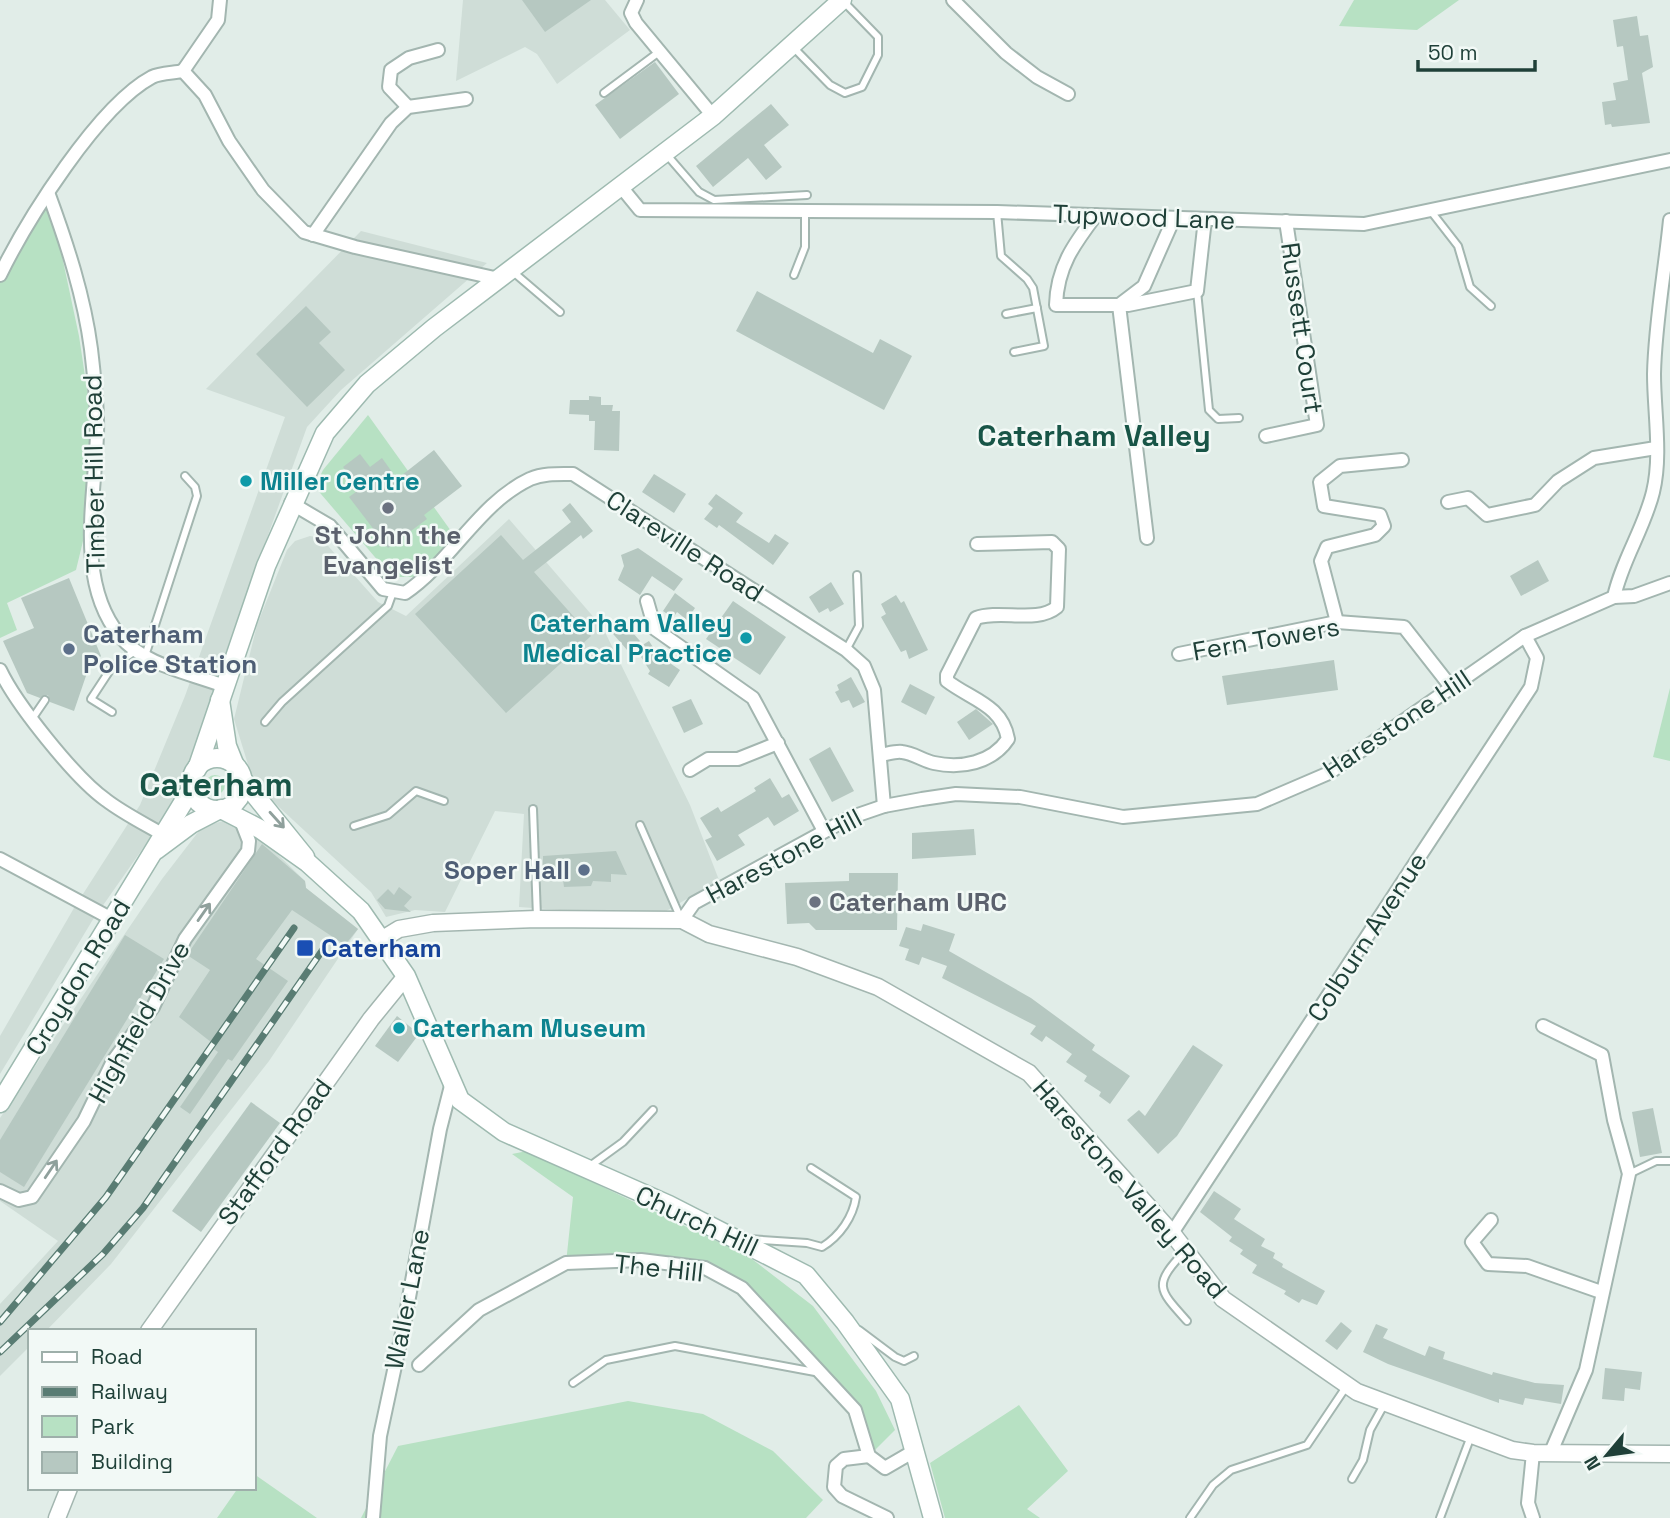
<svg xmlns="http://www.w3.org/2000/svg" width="1670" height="1518" font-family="'Space Grotesk',sans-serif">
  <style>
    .built { fill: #cfddd7 }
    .green { fill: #b7e1c3 }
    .building { fill: #b6c8c1 }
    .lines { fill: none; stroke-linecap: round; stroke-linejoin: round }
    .service-casing { stroke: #a3b6b0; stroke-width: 10 }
    .minor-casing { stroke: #a3b6b0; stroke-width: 16 }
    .tertiary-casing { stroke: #a3b6b0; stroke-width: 19 }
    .secondary-casing { stroke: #9ebab0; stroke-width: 21 }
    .service { stroke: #fff; stroke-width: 6 }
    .minor { stroke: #fff; stroke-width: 12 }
    .tertiary { stroke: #fff; stroke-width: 16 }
    .secondary { stroke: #fff; stroke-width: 18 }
    .rail-casing { stroke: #597c73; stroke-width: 7 }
    .rail { stroke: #f2f9f6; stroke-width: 4.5; stroke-dasharray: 13; stroke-linecap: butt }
    .oneway { stroke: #8fa09c }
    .culture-dot { fill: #0f9aa8; stroke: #f2f9f6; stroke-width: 2.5 }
    .worship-dot { fill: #6b7280; stroke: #f2f9f6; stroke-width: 2.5 }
    .service-dot { fill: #5c6f8a; stroke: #f2f9f6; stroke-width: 2.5 }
    .transit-dot { fill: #1a4fb4; stroke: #f2f9f6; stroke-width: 2.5 }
    .labels { text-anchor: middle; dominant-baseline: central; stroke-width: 5; stroke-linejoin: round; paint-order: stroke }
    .street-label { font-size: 26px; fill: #1f4038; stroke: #f2f9f6 }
    .culture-label { font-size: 26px; font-weight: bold; fill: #0d838f; stroke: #f2f9f6; text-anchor: start }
    .worship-label { font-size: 26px; font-weight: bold; fill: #5b616d; stroke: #f2f9f6 }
    .service-label { font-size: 26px; font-weight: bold; fill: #4e5e75; stroke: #f2f9f6; text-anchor: start }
    .transit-label { font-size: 26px; font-weight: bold; fill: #164399; stroke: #f2f9f6; text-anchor: start }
    .quarter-label { font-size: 30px; font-weight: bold; fill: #185547; stroke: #f2f9f6 }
    .district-label { font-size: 33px; font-weight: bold; fill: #185547; stroke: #f2f9f6 }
  </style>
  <rect width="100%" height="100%" fill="#e1ede8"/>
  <g class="built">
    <path d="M463,0H605L630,30L557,84L537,54L525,47L456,81Z"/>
    <path d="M361,231L487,263L341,390L307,427L219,671L181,794L92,921L0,1074V1036L74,908L140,805L185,696L285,417L206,389Z"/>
    <path d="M509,519L603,628L690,805L719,880L656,917L519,907L524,814L495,811L445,912L415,910L386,917L371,892L254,784L234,719L257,625L287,550L295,541L310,536L321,538L378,602L406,616Z"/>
    <path d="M230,819L264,841L305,881L306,888L358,929L269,1061L111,1264L46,1331H30V1346L0,1376V1304L58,1241L0,1201V1118L162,879L202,827Z"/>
  </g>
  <g class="green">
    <path d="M1354,0H1459L1417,30L1339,26Z"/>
    <path d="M49,195L79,336L89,403L90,427L83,541L76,570L7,603L17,630L0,638V275Z"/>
    <path d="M368,415L456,538L414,577H392L315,487L323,470Z"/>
    <path d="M1670,688V761L1653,757Z"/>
    <circle cx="215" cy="785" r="10"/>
    <path d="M527,1151L748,1256L813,1306L876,1391L895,1430L869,1456L855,1410L742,1288L705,1268L566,1263L573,1197L512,1154Z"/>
    <path d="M628,1401L703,1414L773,1451L823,1500L806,1518H361L398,1446Z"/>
    <path d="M1019,1405L1068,1471L1027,1509L1040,1518H945L930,1463Z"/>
    <path d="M254,1474L317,1518H217L238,1488H254Z"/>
  </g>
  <g class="building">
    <path d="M522,0H591L545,32Z"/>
    <path d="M1637,16L1640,36L1648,35L1653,67L1642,73L1650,123L1612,127L1611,124L1605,125L1602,102L1616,100L1613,83L1628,80L1623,46L1617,47L1613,20Z"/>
    <path d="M655,62L679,94L620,139L595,105Z"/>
    <path d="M771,104L789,125L764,145L782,167L766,180L748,158L713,187L696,166Z"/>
    <path d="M757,291L873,353L880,339L912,356L884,410L736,331Z"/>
    <path d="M306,306L331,332L319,343L345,370L307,407L256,354Z"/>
    <path d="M589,396L601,397V405H613L612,411H620L619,451L594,450L595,421H589V415L569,414L570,400H589Z"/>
    <path d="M434,450L462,486L424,515L427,519L388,548L349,497L360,489L343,467L360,454L370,467L382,458L397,479Z"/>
    <path d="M654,474L686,494L674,513L642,492Z"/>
    <path d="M716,494L743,513L736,522L769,543L775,534L789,543L773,565L719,525L717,528L704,519L713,508L708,504Z"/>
    <path d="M570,503L593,531L583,539L581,535L534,572L591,636L506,713L415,614L501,535L523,560L571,522L562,510Z"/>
    <path d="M638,548L683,579L674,591L652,576L640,595L618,580L624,566L621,555Z"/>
    <path d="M1538,560L1549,581L1521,596L1510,576Z"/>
    <path d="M69,578L101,656L88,670L74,711L50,702L48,695L40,698L27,693L3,641L34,628L21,598Z"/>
    <path d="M831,582L844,604L830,612L828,608L819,613L809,597Z"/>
    <path d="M675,593L695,608L687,620L677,612L673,618L663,611Z"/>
    <path d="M896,595L901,603L904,601L928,650L909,659L906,650L901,652L881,617L886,614L881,604Z"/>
    <path d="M733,601L786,637L760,675L706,639Z"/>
    <path d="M619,617L640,641L628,651L607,627Z"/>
    <path d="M649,641L658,655L680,670L669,687L648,674L650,671L636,649Z"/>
    <path d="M1334,660L1338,690L1227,705L1222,676Z"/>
    <path d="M851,677L865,702L853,708L849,700L841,703L835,692L839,690L837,685Z"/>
    <path d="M910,684L935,697L926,715L901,702Z"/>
    <path d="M691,699L703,724L684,733L672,707Z"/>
    <path d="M976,709L993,724L969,740L957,722Z"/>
    <path d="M830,747L854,791L832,802L809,759Z"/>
    <path d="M770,778L782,798L789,794L799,811L774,826L768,817L738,835L745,845L717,861L705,840L712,837L700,818L718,807L721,812L756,791L754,788Z"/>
    <path d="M974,829L976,855L912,859V833Z"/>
    <path d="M262,844L305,881L306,888L358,929L345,945L292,910L256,959L288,981L232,1061L228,1059L190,1114L180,1107L218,1052L214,1049L216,1046L179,1017L210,970L187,955Z"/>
    <path d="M616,851L627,875L611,874V882L593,881L591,886L564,887L563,880H543V856Z"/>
    <path d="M849,873H898L897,930H816L809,923L787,924L785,883L849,881Z"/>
    <path d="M399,887L412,897L404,906L411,912L385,909L377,900L388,889L394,895Z"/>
    <path d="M923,924L955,934L949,951L1031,998L1095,1045L1092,1050L1130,1076L1110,1104L1099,1096L1101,1092L1084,1081L1087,1076L1066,1062L1072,1054L1046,1036L1042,1042L1030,1034L1036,1026L942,978L947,966L922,957L919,965L905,960L909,949L899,946L906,927L921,931Z"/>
    <path d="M125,935L164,959L24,1187L0,1172V1140Z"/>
    <path d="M397,1016L419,1034L398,1062L375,1046Z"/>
    <path d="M1193,1045L1223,1065L1177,1136L1158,1154L1127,1120L1139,1110L1145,1116Z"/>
    <path d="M251,1102L280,1123L201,1232L172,1211Z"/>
    <path d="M1653,1108L1662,1153L1640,1157L1632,1112Z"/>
    <path d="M1214,1191L1241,1209L1234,1219L1265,1239L1261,1246L1275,1253L1273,1258L1283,1264L1282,1267L1325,1291L1317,1305L1302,1299L1299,1303L1284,1294L1286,1291L1252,1273L1257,1265L1240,1254L1243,1250L1229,1241L1232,1237L1200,1212Z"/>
    <path d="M1341,1322L1352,1331L1337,1350L1325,1341Z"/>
    <path d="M1376,1324L1388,1329L1383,1338L1425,1356L1429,1346L1445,1352L1443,1359L1492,1375L1493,1372L1535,1383L1564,1385L1561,1404L1525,1398L1523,1405L1499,1399V1403L1388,1364L1363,1352Z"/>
    <path d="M1605,1368L1642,1372L1640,1390L1625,1388L1624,1401L1602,1399Z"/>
  </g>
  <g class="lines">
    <g class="service-casing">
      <g id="service">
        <path d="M793,47L830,85L845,93L862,87L878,55V37L843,1"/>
        <path d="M604,93L659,52"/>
        <path d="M667,155L699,192L714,200L807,195"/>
        <path d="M1430,210L1458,246L1470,287L1491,306"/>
        <path d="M997,212L1001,256L1027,279L1033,288L1044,346L1014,352"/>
        <path d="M512,271L560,312"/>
        <path d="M794,275L805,247V211"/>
        <path d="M1197,291L1209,410L1218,419L1239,418"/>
        <path d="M1006,314L1037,308"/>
        <path d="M846,650L859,626L857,575"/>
        <path d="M145,656L197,496L195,487L185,476"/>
        <path d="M112,712L91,699L112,667L135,651"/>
        <path d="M32,719L45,700"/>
        <path d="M265,722L282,702L388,606L393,592"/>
        <path d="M533,809L537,917"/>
        <path d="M640,825L681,919"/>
        <path d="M354,826L388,815L416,791L444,801"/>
        <path d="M590,1166L623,1142L653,1110"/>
        <path d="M1629,1174L1656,1161H1670"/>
        <path d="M749,1239L807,1243L822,1247C840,1236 853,1217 856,1197L811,1168"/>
        <path d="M1184,1252C1153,1285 1158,1289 1187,1321"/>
        <path d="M859,1330L895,1357L904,1361L914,1356"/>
        <path d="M573,1383L606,1360L675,1346L815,1372"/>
        <path d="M1352,1479L1363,1460L1370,1430L1385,1403"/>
        <path d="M1190,1518L1213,1485L1231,1470L1307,1445L1346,1387"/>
        <path d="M1440,1518L1471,1436"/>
      </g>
    </g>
    <g class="minor-casing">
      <g id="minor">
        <path d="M637,0L631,13L636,23L713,116"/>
        <path d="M953,0L1006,53L1037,77L1068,94"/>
        <path d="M183,71L218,20L220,0"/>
        <path d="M408,107L389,87L391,70L409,58L438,50"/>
        <path d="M622,188L640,210L997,212L1364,224L1670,160"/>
        <path d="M49,195C67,244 84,296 91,349C94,376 98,406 97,434C95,497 75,582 120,636C143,665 190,673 224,686"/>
        <path d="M1096,215C1074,244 1057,267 1056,305H1128L1197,291L1205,219"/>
        <path d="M313,235L391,123L408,107L466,99"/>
        <path d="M0,275C27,220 98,106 152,77C160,73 174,73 183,71L205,95L229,141L263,190L304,232L355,247L499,279"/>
        <path d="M1266,436L1317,425L1286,221"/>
        <path d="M1448,502L1468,498L1487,515L1535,505L1558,481L1594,458L1656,448"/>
        <path d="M291,503L330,526L383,589L405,593C451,562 479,503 530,479C544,473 559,474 573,474L846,650L864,666L874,690L884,806"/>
        <path d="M1147,538L1119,305L1144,286L1174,218"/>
        <path d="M1614,597C1622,560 1644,529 1653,492C1662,455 1654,412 1654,374C1655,323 1665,271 1670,220"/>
        <path d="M647,601L655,629L753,698L824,831"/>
        <path d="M1337,622L1321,561L1327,547L1375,535L1384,526L1380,515L1324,506L1320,482L1340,466L1402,460"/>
        <path d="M1179,654L1337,622L1404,627L1451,687"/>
        <path d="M0,670C16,704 75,778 106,800C123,813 143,823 162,834"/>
        <path d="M880,755C887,754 896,751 902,752C913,753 924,761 934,763C961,769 992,763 1008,739C1002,705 972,700 947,681V675L976,618C1000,609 1037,624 1057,607L1059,549L1052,542L977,544"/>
        <path d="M690,770L708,759H738L778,743"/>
        <path d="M0,859L112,919"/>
        <path d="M682,920L694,903L849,818L884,806L922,799L956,794L1020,797L1123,817L1257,804L1329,773L1525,636L1614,597L1634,596L1670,583"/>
        <path d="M1543,1026L1602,1055L1614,1120L1629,1174L1586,1370L1551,1452"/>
        <path d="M0,1191L19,1200L32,1197L84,1121L113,1061L153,1007L185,939L248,851L249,841L240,818"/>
        <path d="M1491,1220L1472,1242L1488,1264L1527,1266L1601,1292"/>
        <path d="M1172,1233L1531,687L1537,658L1525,636"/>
        <path d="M419,1365L479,1310L566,1263L641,1260L705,1268L742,1288L855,1410L869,1456L885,1468L916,1450"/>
        <path d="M869,1456L844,1459L836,1466L834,1487L842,1496L887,1518"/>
        <path d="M373,1518L380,1436L405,1319L440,1129L452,1082"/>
        <path d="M1533,1518L1528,1503L1533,1453"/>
      </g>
    </g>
    <g class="tertiary-casing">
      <g id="tertiary">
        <path d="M381,940L399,929L433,923L537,919L682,920L709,934L797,957L878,987L1029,1073L1172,1233L1223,1299L1357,1392L1512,1450L1533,1453L1670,1454"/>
        <path d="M149,1331L371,1019L406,976"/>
        <path d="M57,1518L69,1488"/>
      </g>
    </g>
    <g class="secondary-casing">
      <g id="secondary">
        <path d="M220,700L227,746L235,766"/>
        <circle cx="217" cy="784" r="26"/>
        <path d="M197,769L266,566L325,433L367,384L434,328L713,116L842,0"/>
        <path d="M242,779L305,857"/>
        <path d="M221,809L260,829L308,863L361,911L406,976L460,1100L504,1132L669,1205L806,1275L845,1322L900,1399L933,1518"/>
        <path d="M156,850L191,824L218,810"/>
        <path d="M0,1103L192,788"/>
      </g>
    </g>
    <use href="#service" class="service"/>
    <use href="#minor" class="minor"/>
    <use href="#tertiary" class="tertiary"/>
    <use href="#secondary" class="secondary"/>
    <g class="rail-casing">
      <g id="rail">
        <path d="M0,1322L106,1197L294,928"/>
        <path d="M0,1352L103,1254L143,1208L324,948"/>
      </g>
    </g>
    <use href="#rail" class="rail"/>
  </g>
  <defs><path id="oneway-shaft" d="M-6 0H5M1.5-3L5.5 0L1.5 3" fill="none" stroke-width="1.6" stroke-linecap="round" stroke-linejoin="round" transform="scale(1.75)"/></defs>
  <g class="oneway">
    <use href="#oneway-shaft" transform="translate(277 820) rotate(48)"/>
    <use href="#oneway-shaft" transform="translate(204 912) rotate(-55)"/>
    <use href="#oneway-shaft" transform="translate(51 1169) rotate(-56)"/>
  </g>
  <g class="culture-dot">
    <circle cx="246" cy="481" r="7"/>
    <circle cx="746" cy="638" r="7"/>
    <circle cx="399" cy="1028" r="7"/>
  </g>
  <g class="worship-dot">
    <circle cx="388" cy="508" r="7"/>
    <circle cx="815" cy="902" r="7"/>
  </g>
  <g class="service-dot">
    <circle cx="69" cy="649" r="7"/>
    <circle cx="584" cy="870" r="7"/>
  </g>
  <rect class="transit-dot" x="296" y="939" width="18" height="18" rx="3.5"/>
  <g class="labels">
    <g class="street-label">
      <text transform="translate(1144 217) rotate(2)">Tupwood Lane</text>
      <text transform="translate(1302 328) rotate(82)">Russett Court</text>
      <text transform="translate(94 474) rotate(-91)">Timber Hill Road</text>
      <text transform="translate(685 546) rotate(33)">Clareville Road</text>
      <text transform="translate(1266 639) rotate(-10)">Fern Towers</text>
      <text transform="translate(1397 724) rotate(-34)">Harestone Hill</text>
      <text transform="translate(784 856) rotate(-28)">Harestone Hill</text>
      <text transform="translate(1367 937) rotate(-57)">Colburn Avenue</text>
      <text transform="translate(78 977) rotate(-59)">Croydon Road</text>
      <text transform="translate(139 1022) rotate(-61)">Highfield Drive</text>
      <text transform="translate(275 1152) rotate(-54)">Stafford Road</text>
      <text transform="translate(1130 1189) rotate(49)">Harestone Valley Road</text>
      <text transform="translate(697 1221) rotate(25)">Church Hill</text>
      <text transform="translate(659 1268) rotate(6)">The Hill</text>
      <text transform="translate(407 1299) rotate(-79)">Waller Lane</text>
    </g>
    <g class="culture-label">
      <text x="260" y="481">Miller Centre</text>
      <text x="732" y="623" text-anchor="end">Caterham Valley<tspan x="732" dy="30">Medical Practice</tspan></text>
      <text x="413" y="1028">Caterham Museum</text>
    </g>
    <g class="worship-label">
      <text x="388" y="535">St John the<tspan x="388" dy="30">Evangelist</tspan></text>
      <text x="829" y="902" text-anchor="start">Caterham URC</text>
    </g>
    <g class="service-label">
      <text x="83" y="634">Caterham<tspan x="83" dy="30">Police Station</tspan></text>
      <text x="570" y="870" text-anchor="end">Soper Hall</text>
    </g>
    <g class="transit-label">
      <text x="321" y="948">Caterham</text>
    </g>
    <g class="quarter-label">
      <text x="1094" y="435">Caterham Valley</text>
    </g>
    <g class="district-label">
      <text x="216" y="785">Caterham</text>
    </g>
  </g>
  <rect x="28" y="1329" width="228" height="161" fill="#f2f9f6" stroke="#9eafaa" stroke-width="2"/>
  <rect x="42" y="1352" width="35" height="10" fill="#ffffff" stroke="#9eafaa" stroke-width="2"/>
  <text x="91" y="1364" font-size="21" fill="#1f4038">Road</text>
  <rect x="42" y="1387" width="35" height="10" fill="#597c73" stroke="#9eafaa" stroke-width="2"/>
  <text x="91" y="1399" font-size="21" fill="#1f4038">Railway</text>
  <rect x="42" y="1416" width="35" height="21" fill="#b7e1c3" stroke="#9eafaa" stroke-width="2"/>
  <text x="91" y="1434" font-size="21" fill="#1f4038">Park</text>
  <rect x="42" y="1452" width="35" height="21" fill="#b6c8c1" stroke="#9eafaa" stroke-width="2"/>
  <text x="91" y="1469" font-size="21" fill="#1f4038">Building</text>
  <g transform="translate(1607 1455) rotate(241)" stroke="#f2f9f6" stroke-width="5" paint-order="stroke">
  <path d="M0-5L12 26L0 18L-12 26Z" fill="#1f4038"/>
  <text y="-10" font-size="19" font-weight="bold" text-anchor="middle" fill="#1f4038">N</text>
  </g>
  <path d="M1418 60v10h117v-10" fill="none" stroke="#1f4038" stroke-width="3.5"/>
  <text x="1428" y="60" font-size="21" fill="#1f4038" stroke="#f2f9f6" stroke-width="5" paint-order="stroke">50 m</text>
</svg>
